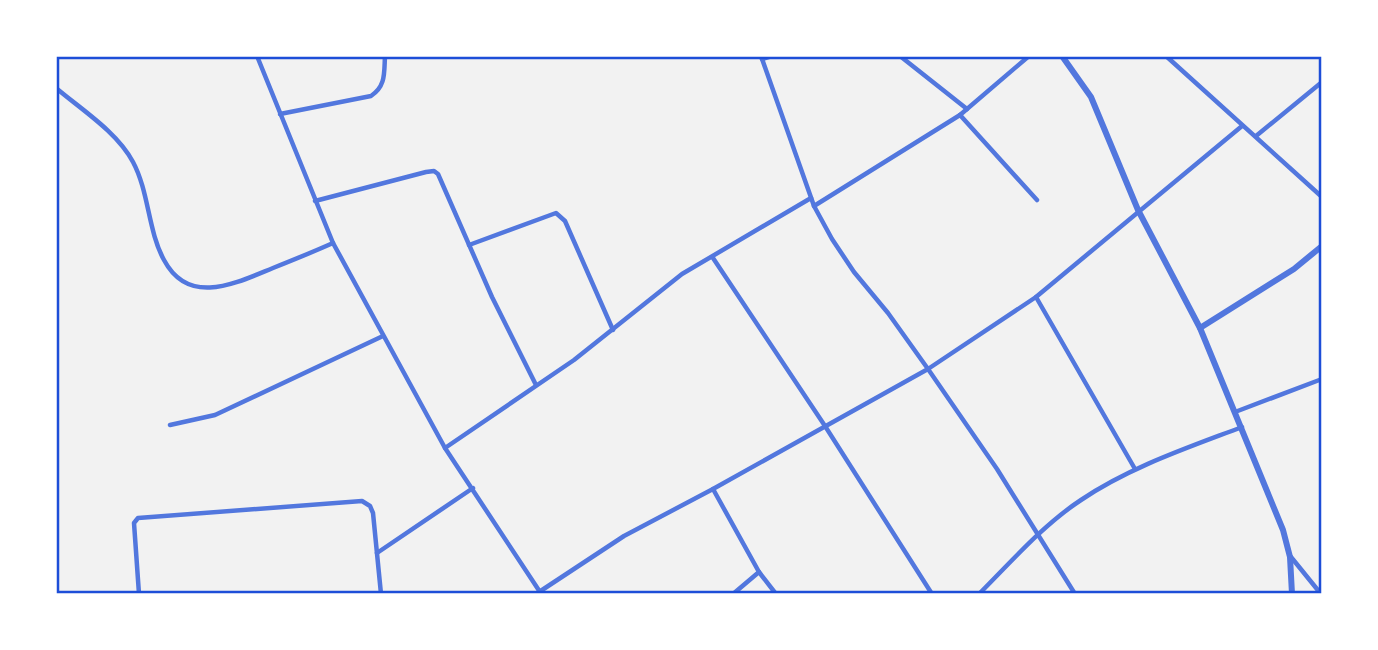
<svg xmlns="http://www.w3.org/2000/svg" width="1378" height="650" font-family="Merriweather,serif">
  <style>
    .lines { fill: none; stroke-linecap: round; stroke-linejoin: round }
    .minor { stroke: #5277de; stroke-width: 4.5 }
    .tertiary { stroke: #5277de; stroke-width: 6 }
    .neatline { fill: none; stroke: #1d4ed8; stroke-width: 2.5 }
  </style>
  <rect width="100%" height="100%" fill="#f2f2f2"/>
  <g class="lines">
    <g class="minor">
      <path d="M257,56L333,243L445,448L540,592"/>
      <path d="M761,56L814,206L832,239L854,272L888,313L928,369L997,469L1075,594"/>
      <path d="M900,56L967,109"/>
      <path d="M1166,56L1322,197"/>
      <path d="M762,59L772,56"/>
      <path d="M56,88C82,110 117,132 133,162C149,192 148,231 164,260C189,307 236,283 273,268C293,260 313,252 333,243"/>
      <path d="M280,114L371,96C386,86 384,73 385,56"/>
      <path d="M960,115L1037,200"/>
      <path d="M1256,136L1322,82"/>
      <path d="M315,201L426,172L434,171L438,174L492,297L536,385"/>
      <path d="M814,206L960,115L1029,56"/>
      <path d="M469,245L556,213L565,221L613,330"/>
      <path d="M713,258L825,426L932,594"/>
      <path d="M1036,297L1135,469"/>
      <path d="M1235,412L1322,379"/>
      <path d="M170,425L215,415L383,336"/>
      <path d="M445,448L574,360L682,274L811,198"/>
      <path d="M713,489L759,572L776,594"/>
      <path d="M377,553L473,488"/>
      <path d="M1291,557L1321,594"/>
      <path d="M139,594L134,523L138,518L362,501L370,506L373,513L381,594"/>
      <path d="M536,594L624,536L713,489L928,369L1036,297L1242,126"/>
      <path d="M733,594L759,572"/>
      <path d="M979,594C1011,562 1043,525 1081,500C1130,467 1187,448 1242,427"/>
    </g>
    <g class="tertiary">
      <path d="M1062,56L1091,97L1138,210L1200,328L1283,530L1290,557L1292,594"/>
      <path d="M1200,328L1294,269L1322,246"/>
    </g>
  </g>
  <rect width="1378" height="650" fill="none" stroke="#ffffff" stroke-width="116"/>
  <rect x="58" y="58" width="1262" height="534" class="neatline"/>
</svg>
